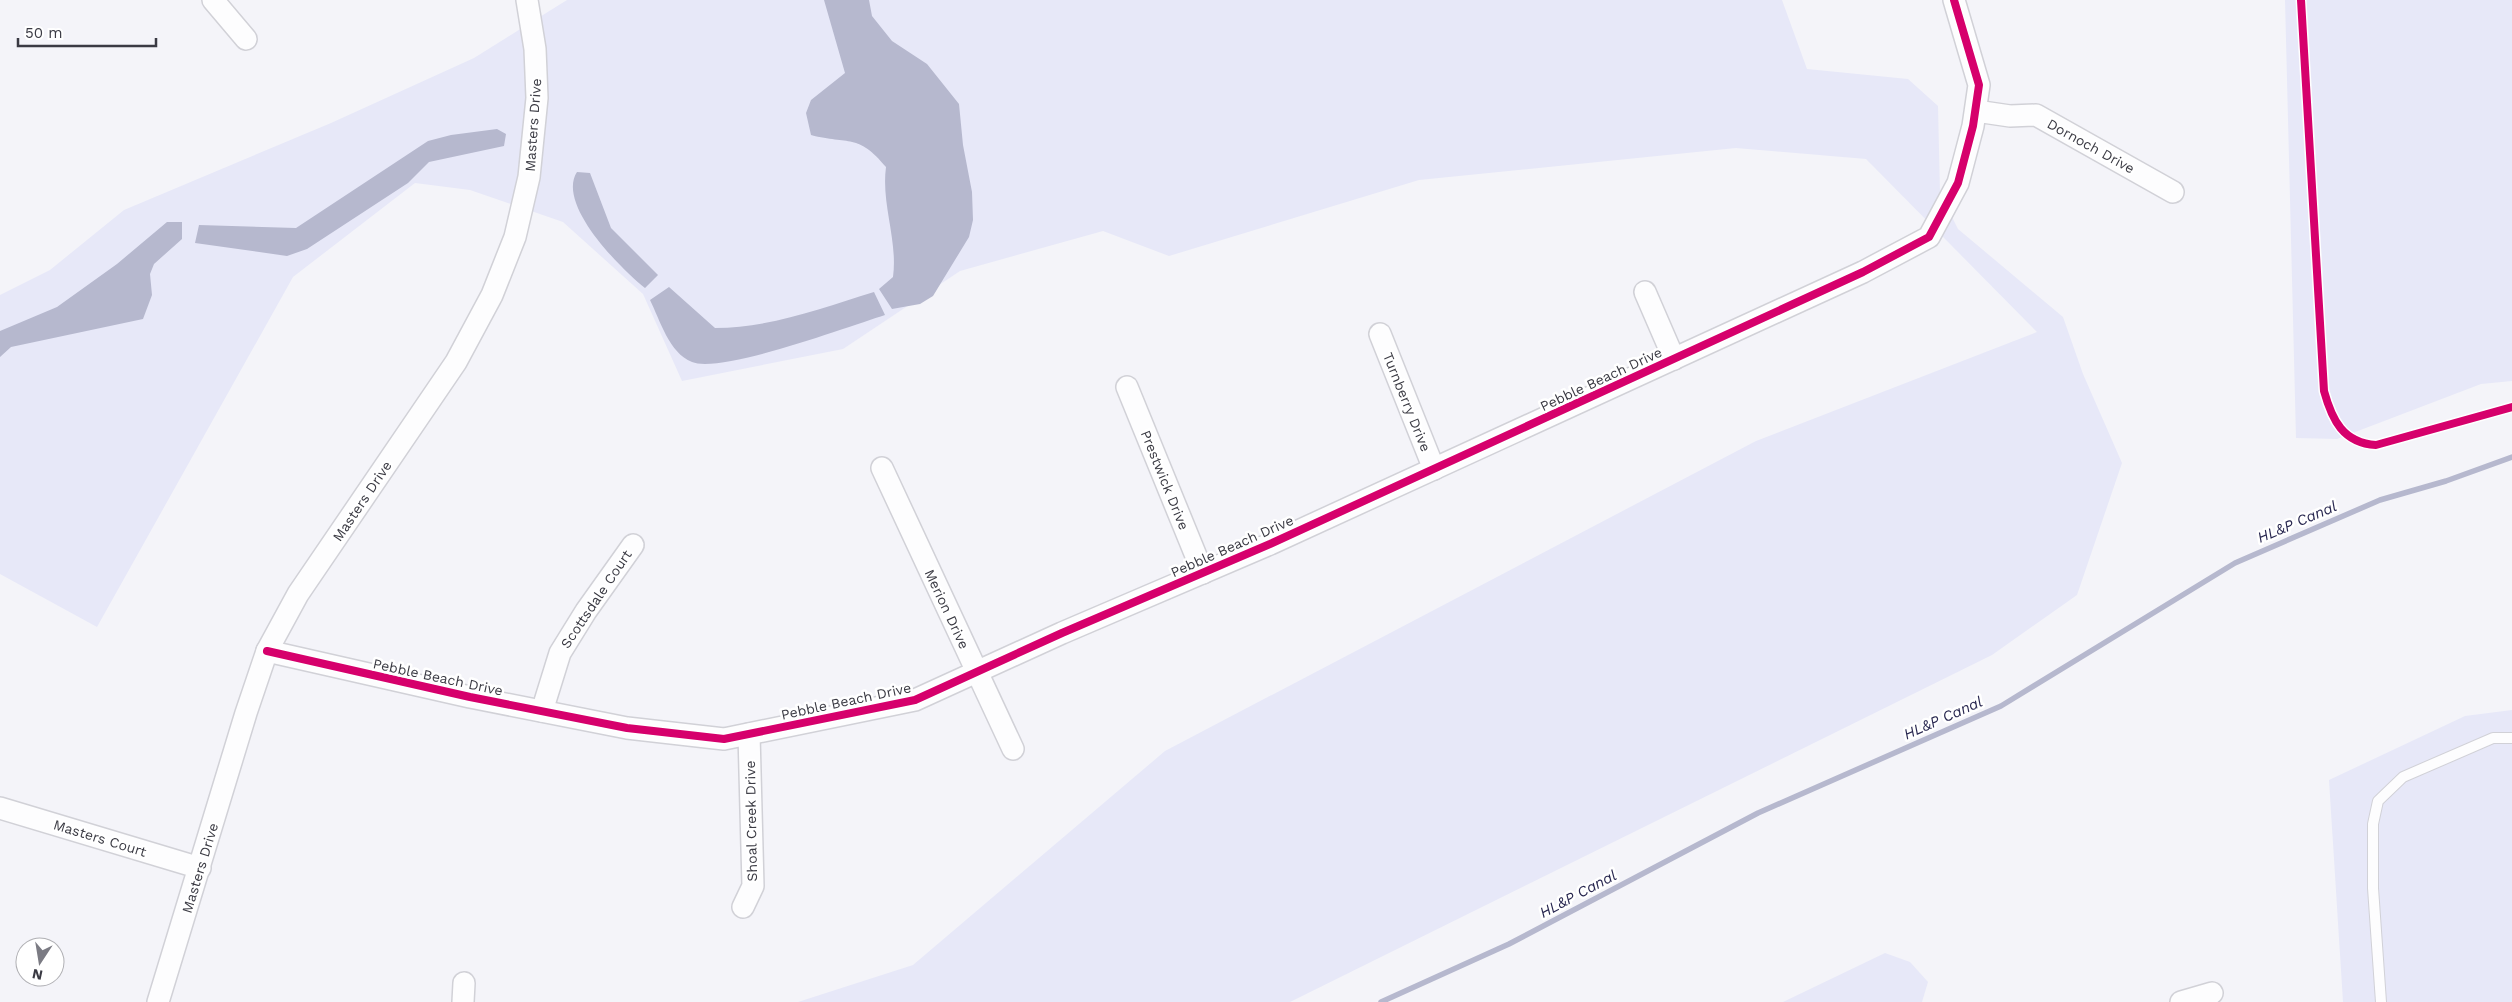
<svg xmlns="http://www.w3.org/2000/svg" width="2512" height="1002" font-family="'Work Sans',sans-serif">
  <style>
    .green { fill: #e7e8f8 }
    .water { fill: #b6b8ce }
    .lines { fill: none; stroke-linecap: round; stroke-linejoin: round }
    .stream { stroke: #b6b8ce; stroke-width: 5.5 }
    .service-casing { stroke: #d1d1d7; stroke-width: 12 }
    .minor-casing { stroke: #d1d1d7; stroke-width: 24 }
    .service { stroke: #fdfdfe; stroke-width: 10 }
    .minor { stroke: #fdfdfe; stroke-width: 21 }
    .cycleway-casing { stroke: #fff; stroke-width: 11 }
    .cycleway { stroke: #d6006c; stroke-width: 8 }
    .labels { text-anchor: middle; dominant-baseline: central; stroke-width: 5; stroke-linejoin: round; paint-order: stroke }
    .street-label { font-size: 14px; fill: #3a3a43; stroke: #fff }
    .water-label { font-size: 15px; font-style: italic; fill: #27264f; stroke: #fff }
  </style>
  <rect width="100%" height="100%" fill="#f4f4f9"/>
  <g class="green">
    <path d="M567,0H1782L1807,69L1908,79L1938,106L1940,193L1958,229L2063,317L2083,374L2122,463L2077,595L1992,655L1290,1002H798L913,965L1165,751L1756,441L2037,332L1866,159L1736,148L1419,180L1169,256L1103,231L960,271L843,349L682,381L643,294L563,222L470,190L415,183L293,277L97,627L0,574V295L50,270L124,210L331,123L474,58Z"/>
    <path d="M2285,0H2512V381L2481,384L2337,439L2296,438Z"/>
    <path d="M2512,710V1002H2343L2329,780L2465,716Z"/>
    <path d="M1885,953L1910,962L1928,982L1922,1002H1783Z"/>
  </g>
  <g class="water">
    <path d="M824,0H869L872,16L892,41L927,64L959,104L963,145L972,192L973,220L969,237L933,296L920,304L892,309L879,289L893,277C898,240 881,204 886,167C858,133 849,145 811,135L806,113L811,100L845,73Z"/>
    <path d="M497,129L506,134L504,146L429,162L408,183L307,249L287,256L195,243L199,225L296,228L428,141L451,135Z"/>
    <path d="M577,172L590,173L611,228L658,275L645,288C621,269 556,204 577,172Z"/>
    <path d="M167,222H182V239L154,264L150,274L152,295L143,319L11,347L0,357V331L57,307L117,264Z"/>
    <path d="M669,287L715,328C770,328 822,308 874,292L885,315C850,326 721,374 692,362C669,353 660,320 650,300Z"/>
  </g>
  <g class="lines">
    <path class="stream" d="M1381,1002L1509,944L1758,813L2001,706L2235,563L2380,500L2446,481L2512,457"/>
    <g class="service-casing">
      <path id="service" d="M2381,1002L2373,888V824L2378,801L2403,777L2493,738H2512"/>
    </g>
    <g class="minor-casing">
      <g id="minor">
        <path d="M213,0L246,39"/>
        <path d="M1976,111L2010,116L2036,115L2173,192"/>
        <path d="M1645,292L1674,359"/>
        <path d="M1380,334L1434,469"/>
        <path d="M1127,387L1203,573"/>
        <path d="M882,468L1013,749"/>
        <path d="M267,651L470,697L627,728L724,739L915,700L1062,633L1270,544L1863,272L1929,237L1958,183L1973,126L1979,85L1954,0"/>
        <path d="M542,711L560,653L586,611L633,545"/>
        <path d="M0,808L200,868"/>
        <path d="M743,907L753,886L749,734"/>
        <path d="M158,1002L246,713L267,651L298,594L456,362L492,295L515,237L529,177L537,98L535,49L527,0"/>
        <path d="M463,1002L464,983"/>
        <path d="M2181,1002L2212,993"/>
      </g>
    </g>
    <use href="#service" class="service"/>
    <use href="#minor" class="minor"/>
    <g class="cycleway-casing">
      <g id="cycleway">
        <path d="M2301,0L2324,391C2332,420 2343,443 2376,445L2512,407"/>
        <path d="M267,651L470,697L627,728L724,739L915,700L1062,633L1270,544L1863,272L1929,237L1958,183L1973,126L1979,85L1954,0"/>
      </g>
    </g>
    <use href="#cycleway" class="cycleway"/>
  </g>
  <g class="labels">
    <g class="street-label">
      <text transform="translate(533 125) rotate(-86)">Masters Drive</text>
      <text transform="translate(2091 146) rotate(29)">Dornoch Drive</text>
      <text transform="translate(1601 379) rotate(-25)">Pebble Beach Drive</text>
      <text transform="translate(1407 402) rotate(68)">Turnberry Drive</text>
      <text transform="translate(1165 480) rotate(68)">Prestwick Drive</text>
      <text transform="translate(362 501) rotate(-56)">Masters Drive</text>
      <text transform="translate(1232 546) rotate(-24)">Pebble Beach Drive</text>
      <text transform="translate(596 599) rotate(-56)">Scottsdale Court</text>
      <text transform="translate(947 609) rotate(65)">Merion Drive</text>
      <text transform="translate(438 677) rotate(12)">Pebble Beach Drive</text>
      <text transform="translate(846 701) rotate(-12)">Pebble Beach Drive</text>
      <text transform="translate(751 821) rotate(-91)">Shoal Creek Drive</text>
      <text transform="translate(100 838) rotate(17)">Masters Court</text>
      <text transform="translate(200 868) rotate(-73)">Masters Drive</text>
    </g>
    <g class="water-label">
      <text transform="translate(2297 522) rotate(-23)">HL&amp;P Canal</text>
      <text transform="translate(1943 718) rotate(-24)">HL&amp;P Canal</text>
      <text transform="translate(1578 894) rotate(-28)">HL&amp;P Canal</text>
    </g>
  </g>
  <g transform="translate(40 962) rotate(192)"><circle r="24" fill="#ffffff" stroke="#b0b0b4"/>
  <path d="M0-4L9 19L0 12L-9 19Z" fill="#7b7b83"/>
  <text y="-8" font-size="14" font-weight="bold" text-anchor="middle" fill="#3a3a43">N</text>
  </g>
  <path d="M18 38v8h138v-8" fill="none" stroke="#3a3a43" stroke-width="2.5"/>
  <text x="25" y="38" font-size="15" fill="#3a3a43" stroke="#ffffff" stroke-width="4" paint-order="stroke">50 m</text>
</svg>
